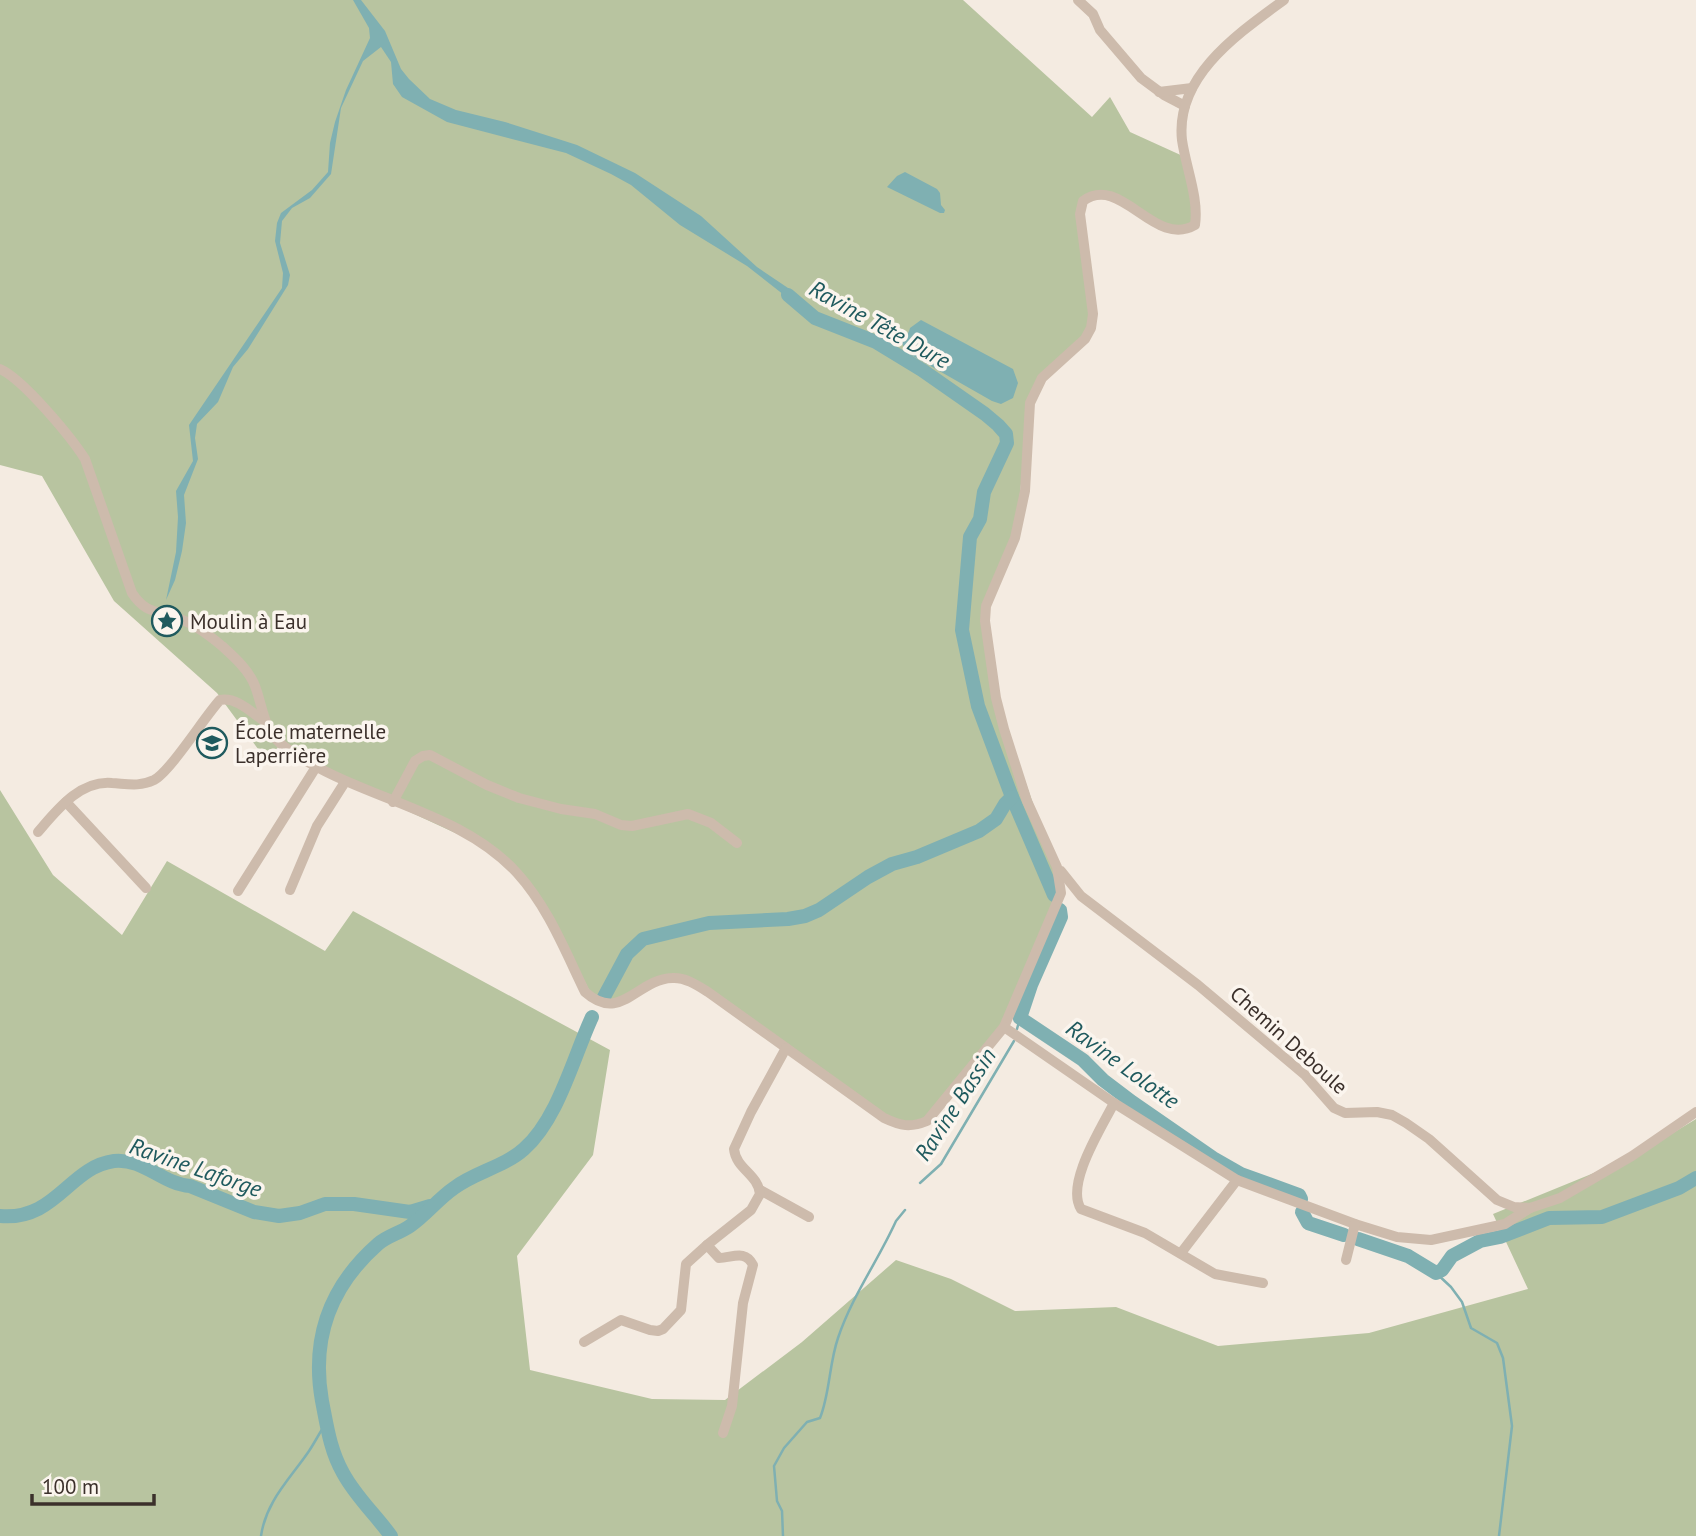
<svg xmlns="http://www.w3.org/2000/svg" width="1696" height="1536" font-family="'PT Sans',sans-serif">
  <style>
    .green { fill: #b8c4a0 }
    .water { fill: #7fb0b2 }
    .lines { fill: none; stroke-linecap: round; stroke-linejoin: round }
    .stream { stroke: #7fb0b2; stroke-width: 2.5 }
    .river { stroke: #7fb0b2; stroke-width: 14 }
    .minor { stroke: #cdbbac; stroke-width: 10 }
    .labels { text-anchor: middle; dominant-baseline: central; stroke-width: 7; stroke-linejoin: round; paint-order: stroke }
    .poi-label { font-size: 21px; fill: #3b302b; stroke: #fbf5ee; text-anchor: start }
    .street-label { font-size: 21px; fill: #3b302b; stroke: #fbf5ee }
    .water-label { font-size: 23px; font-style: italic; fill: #1f5a5e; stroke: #fbf5ee }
  </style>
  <rect width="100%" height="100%" fill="#f4ebe1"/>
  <g class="green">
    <path d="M0,0H963L1092,117L1110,97L1130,132L1185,157L1196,214L1184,232L1111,197L1083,201L1091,328L1042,378L1030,403L1015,538L986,606L996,698L1062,886L1004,1027L927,1121L901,1126L708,992L673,977L620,1002L595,1001L546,910L492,850L345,782L281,744L266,760L217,693L114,601L42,476L0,465Z"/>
    <path d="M0,790L53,875L122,935L167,861L325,951L353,911L610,1050L593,1155L517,1256L530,1370L652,1399L725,1400L802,1342L896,1260L951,1279L1015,1311L1116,1307L1218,1346L1369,1333L1528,1289L1493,1214L1633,1157L1696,1119V1536H0Z"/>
  </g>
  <g class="water">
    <path d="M353,0H361L385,31L401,69L409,79L430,99L456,110L505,122L577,145L635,173L701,216L757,267L791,290L797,295L801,308L795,307L784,295L747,266L680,225L631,185L611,174L566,153L447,122L402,97L393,84L391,62L381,47L363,61L341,108L331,174L310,198L292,208L282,221L280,243L290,275L288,285L248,349L233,367L218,402L197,424L195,438L198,459L184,495L186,523L182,551L175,580L166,600L176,552L178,517L176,491L193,461L189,425L282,288L283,273L275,241L277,223L281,213L312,190L328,172L330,143L335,122L346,90L370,38L369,28Z"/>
    <path d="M905,172L937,189L940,193L941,205L945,210L944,213H940L887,187L897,176Z"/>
    <path d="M921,320L1013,369L1018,383L1013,398L1001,404L992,401L906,352L902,343C904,337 909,334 910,328Z"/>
  </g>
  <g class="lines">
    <g class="stream">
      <path d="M1017,1029L1020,1018"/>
      <path d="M920,1183L941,1164L1014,1041"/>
      <path d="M1436,1273L1451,1287L1462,1302L1471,1328L1497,1343L1503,1358L1512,1426L1499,1536"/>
      <path d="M261,1536C266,1501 290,1479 309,1451C315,1442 320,1432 326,1423"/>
      <path d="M783,1536L782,1511L777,1501L774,1466L784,1448L807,1422L820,1418C830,1393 829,1364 838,1338C852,1296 878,1261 896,1221L905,1210"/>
    </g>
    <g class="river">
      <path d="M788,295L815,318L876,342L922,370L985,414L998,425L1006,434L1007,443L984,492L980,519L970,537L962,630L978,706L1012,797L1054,895"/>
      <path d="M1060,910L1061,917L1031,985L1020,1018L1083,1060L1103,1080L1132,1102L1213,1158L1241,1174L1299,1195L1301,1199"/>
      <path d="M604,997L627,954L643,939L709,923L788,919L805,916L819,910L868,877L892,864L917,857L979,831L996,819L1005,804L1012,797"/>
      <path d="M1302,1212L1308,1223L1344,1235"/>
      <path d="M0,1216C56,1221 69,1167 114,1161C144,1158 162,1184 190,1186L254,1212L279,1216L300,1213L325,1204H354L410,1212L430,1206"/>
      <path d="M1358,1239L1408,1256L1436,1273L1442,1270L1452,1256L1480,1241L1500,1237L1549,1218L1602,1217L1679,1188L1696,1178"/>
      <path d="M391,1536C375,1514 356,1497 343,1473C330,1450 327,1426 322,1401C311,1339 329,1287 378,1244C387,1236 400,1233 410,1226C426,1215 438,1199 454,1188C475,1172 504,1167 524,1149C558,1119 573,1058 592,1017"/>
    </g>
    <g class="minor">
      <path d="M1078,0L1093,14L1100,30L1141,78L1164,95L1185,106"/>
      <path d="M1159,92L1192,88"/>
      <path d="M0,369C23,379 71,437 85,459L132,593C146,614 156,610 177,618C193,623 209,635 222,646C234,657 249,670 255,686C264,710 263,731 285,747C355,799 458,808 517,873C548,907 565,951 585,992C621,1024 637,979 672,978C685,977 697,985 708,992L884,1118C901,1126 910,1128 927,1121L1004,1027L1061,893L1057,867L1027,801L1004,729L996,698L985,621L986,606L1015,538L1025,491L1030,403L1042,378L1085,339L1091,328L1093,314L1080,214L1083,201C1121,173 1154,249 1195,225C1199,198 1186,168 1182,140C1175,76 1239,33 1284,0"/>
      <path d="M66,802L146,888"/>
      <path d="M393,802L415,761L423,756L430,755L487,785L519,798L561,809L595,814L621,825L632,826L688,814L711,823L737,843"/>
      <path d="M38,832C57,810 80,780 112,783C128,784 139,787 154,780C170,772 205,716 220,700C237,697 251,712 264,721"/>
      <path d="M1061,871L1081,896L1198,985L1305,1075L1334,1108L1345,1113L1377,1112L1392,1115L1406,1123L1429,1139L1497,1200L1514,1207L1530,1208L1560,1198L1632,1156L1696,1112"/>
      <path d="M290,890L317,826L345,782"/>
      <path d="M238,891L316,767"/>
      <path d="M1004,1027L1114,1103L1237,1180L1355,1224L1397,1237L1431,1240L1505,1224L1530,1208"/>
      <path d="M1114,1103C1102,1127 1065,1184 1081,1209L1145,1233L1215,1274L1263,1283"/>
      <path d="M760,1190L809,1217"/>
      <path d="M1181,1253L1237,1180"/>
      <path d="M1346,1260L1355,1224"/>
      <path d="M584,1342L621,1320L650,1330L658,1331L663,1329L681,1310L686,1264L707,1245"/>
      <path d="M723,1433L732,1406L743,1303L753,1265C745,1249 732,1258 719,1258L707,1245L751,1210L760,1194C758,1174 736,1169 734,1149L751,1112L786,1048"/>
    </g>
  </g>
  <defs>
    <g id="sight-ring" transform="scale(1.575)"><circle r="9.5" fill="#fbf5ee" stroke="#1f5a5e" stroke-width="1.5"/><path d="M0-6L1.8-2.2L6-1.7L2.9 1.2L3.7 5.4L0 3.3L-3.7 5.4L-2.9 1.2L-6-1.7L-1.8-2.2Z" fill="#1f5a5e"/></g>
    <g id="school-ring" transform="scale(1.575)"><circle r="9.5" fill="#fbf5ee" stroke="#1f5a5e" stroke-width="1.5"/><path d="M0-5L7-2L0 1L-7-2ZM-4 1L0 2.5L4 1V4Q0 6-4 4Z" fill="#1f5a5e"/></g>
  </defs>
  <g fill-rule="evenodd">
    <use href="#sight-ring" x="167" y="621"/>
    <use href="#school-ring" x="212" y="743"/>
  </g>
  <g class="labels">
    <g class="poi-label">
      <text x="190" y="621">Moulin à Eau</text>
      <text x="235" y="731">École maternelle<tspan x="235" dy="24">Laperrière</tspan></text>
    </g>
    <g class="street-label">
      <text transform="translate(1289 1040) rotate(42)">Chemin Deboule</text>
    </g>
    <g class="water-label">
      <text transform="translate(880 324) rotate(29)">Ravine Tête Dure</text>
      <text transform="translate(1123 1064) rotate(36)">Ravine Lolotte</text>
      <text transform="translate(955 1104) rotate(-57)">Ravine Bassin</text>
      <text transform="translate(196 1167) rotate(19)">Ravine Laforge</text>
    </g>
  </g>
  <path d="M32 1494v10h122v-10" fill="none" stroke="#3b302b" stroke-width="3.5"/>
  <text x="42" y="1494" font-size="21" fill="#3b302b" stroke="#fbf5ee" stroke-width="5" paint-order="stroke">100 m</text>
</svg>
